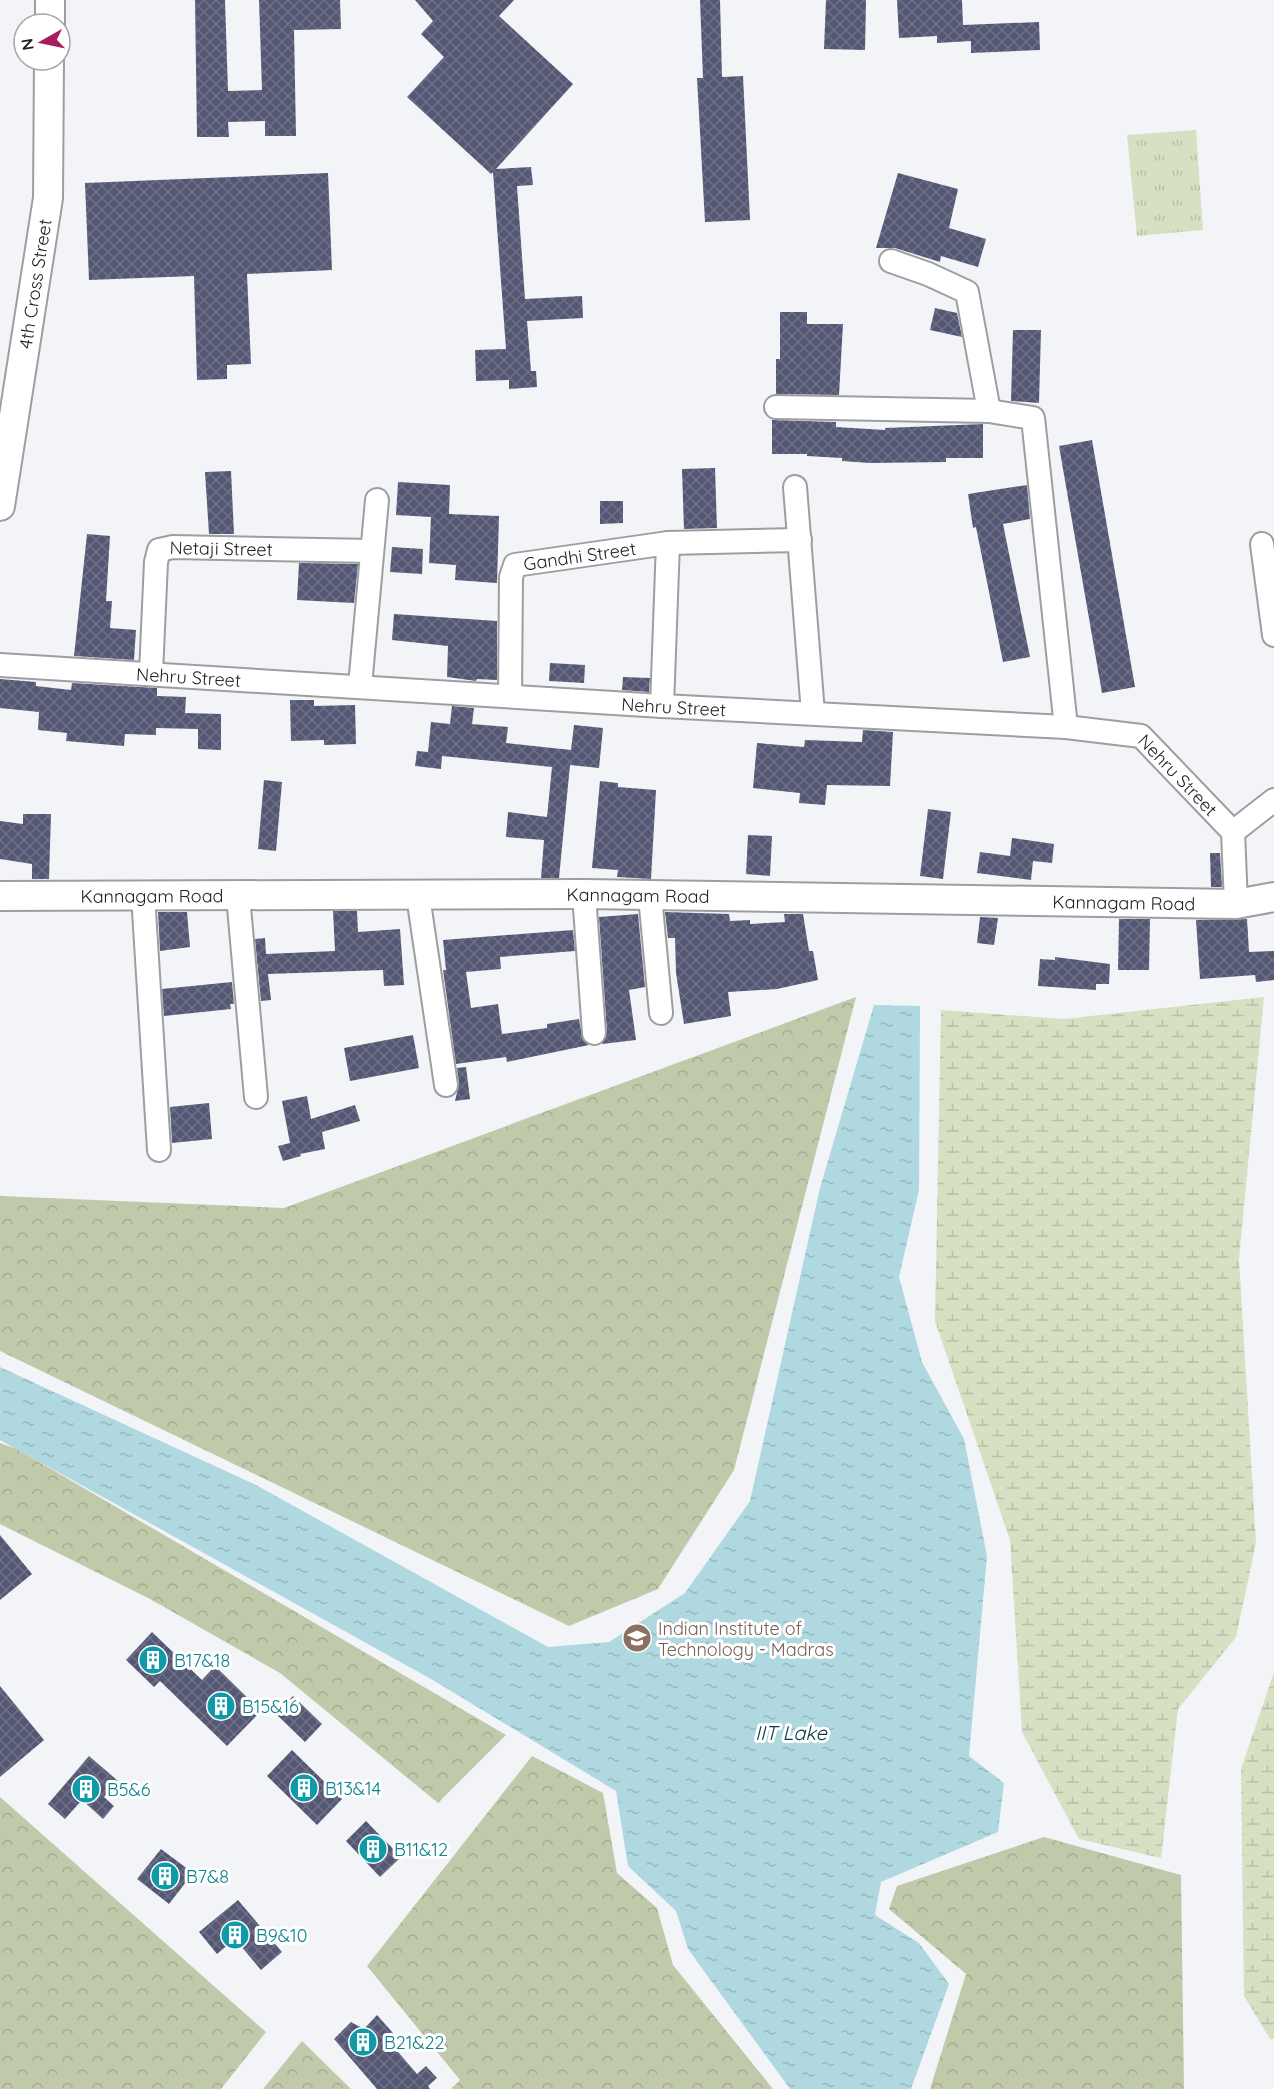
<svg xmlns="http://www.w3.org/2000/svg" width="1274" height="2089" font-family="Quicksand,sans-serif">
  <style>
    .forest { fill: url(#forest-crowns) }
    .wetland { fill: url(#wetland-marsh) }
    .park { fill: url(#park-tufts) }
    .water { fill: url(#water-ripples) }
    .building { fill: url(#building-cross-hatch) }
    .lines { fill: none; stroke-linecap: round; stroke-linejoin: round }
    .minor-casing { stroke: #9d9ea1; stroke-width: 26 }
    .tertiary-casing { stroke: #9d9ea1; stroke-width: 32 }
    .minor { stroke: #fff; stroke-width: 22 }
    .tertiary { stroke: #fff; stroke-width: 28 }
    .labels { text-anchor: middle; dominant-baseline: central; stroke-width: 6; stroke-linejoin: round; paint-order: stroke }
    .street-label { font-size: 18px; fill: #212123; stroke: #fff }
    .education-label { font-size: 18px; fill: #785e54; stroke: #fff; text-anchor: start }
    .culture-label { font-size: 18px; fill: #0d838f; stroke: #fff; text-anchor: start }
    .water-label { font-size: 20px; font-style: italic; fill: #10373e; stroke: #fff }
  </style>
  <defs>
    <pattern id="forest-crowns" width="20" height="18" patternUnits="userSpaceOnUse" patternTransform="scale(1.5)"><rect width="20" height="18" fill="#c0c9a9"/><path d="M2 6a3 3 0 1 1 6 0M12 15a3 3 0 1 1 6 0" fill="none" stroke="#a5ac91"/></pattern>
    <pattern id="wetland-marsh" width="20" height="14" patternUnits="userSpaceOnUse" patternTransform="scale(1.5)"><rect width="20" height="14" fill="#d7e0c3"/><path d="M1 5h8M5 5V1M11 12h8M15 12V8" fill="none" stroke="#b8c0a7"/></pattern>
    <pattern id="park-tufts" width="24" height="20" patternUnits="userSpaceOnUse" patternTransform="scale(1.5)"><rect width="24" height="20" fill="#d7e0c3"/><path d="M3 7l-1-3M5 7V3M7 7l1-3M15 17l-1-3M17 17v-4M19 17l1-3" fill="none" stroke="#b8c0a7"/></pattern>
    <pattern id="water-ripples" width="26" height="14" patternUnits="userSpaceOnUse" patternTransform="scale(1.5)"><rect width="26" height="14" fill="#afd8e0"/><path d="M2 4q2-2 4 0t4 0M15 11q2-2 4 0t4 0" fill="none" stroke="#96b9c0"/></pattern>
    <pattern id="building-cross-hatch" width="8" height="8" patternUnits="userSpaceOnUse" patternTransform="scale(1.5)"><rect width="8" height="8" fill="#545874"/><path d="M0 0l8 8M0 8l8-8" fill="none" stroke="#6e7186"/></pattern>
  </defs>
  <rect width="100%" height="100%" fill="#f3f4f8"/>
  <g class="forest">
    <path d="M856,997L734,1470L658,1589L569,1626L0,1351V1196L284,1208Z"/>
    <path d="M0,1443L17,1449L506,1735L438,1803L280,1673L150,1599L0,1524Z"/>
    <path d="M532,1756L603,1793L617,1873L657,1908L673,1965L773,2089H451L460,2080L367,1966Z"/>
    <path d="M0,1797L266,2032L221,2089H0Z"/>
    <path d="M1044,1837L1181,1875L1184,2089H930L966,1974L889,1909L897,1886Z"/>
    <path d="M302,2041L351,2089H263Z"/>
  </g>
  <g class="wetland">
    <path d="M1264,997L1239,1259L1256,1543L1236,1637L1178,1709L1161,1858L1079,1839L1022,1732L1010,1540L935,1321L941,1010L1064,1019Z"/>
    <path d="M1274,1672V2039H1270L1244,1996L1241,1769Z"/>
  </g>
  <path class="park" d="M1196,130L1203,230L1137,236L1127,135Z"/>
  <path class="water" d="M874,1005L920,1006L919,1190L899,1277L922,1362L964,1439L987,1556L969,1756L1004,1783L998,1832L881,1882L875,1915L919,1943L949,1984L911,2089H790L688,1949L676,1911L628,1866L616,1791L431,1679L0,1440V1367L256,1485L548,1647L609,1642L685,1593L750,1501L820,1188Z"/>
  <g class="building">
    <path d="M195,0H225L228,91L262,90L259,0H340L341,29L294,30L296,136H265V121L228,122L229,137H197Z"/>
    <path d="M415,0H514L499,16L573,84L496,169L531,167L533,185L517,186L525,299L582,296L583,318L527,321L531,371H536L537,387L509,389V380L476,381L475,350L506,349L493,172L491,174L407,97L444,57L421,34L433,21Z"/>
    <path d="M700,0H720L722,77L743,76L750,220L705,222L697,78H703Z"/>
    <path d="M826,0H866L865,50L824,49Z"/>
    <path d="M897,0H962L963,25L1039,22L1040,50L971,53V41L937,43V36L899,38Z"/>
    <path d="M328,173L332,270L247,274L251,364L227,365V379L197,380L194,276L89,280L85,183Z"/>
    <path d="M898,173L958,189L949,228L986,239L978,267L941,256L940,262L895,248H876Z"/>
    <path d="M935,308L957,313L962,337L930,330Z"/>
    <path d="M780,312H807V324H843L839,395L776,394V359H780Z"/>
    <path d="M1013,330H1041L1039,403L1011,401Z"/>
    <path d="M772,420L836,422V427L885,430V428L983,424V458H946V462L870,463L842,461V458L807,456V454H772Z"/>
    <path d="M1092,440L1135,687L1102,693L1059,446Z"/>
    <path d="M715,468L717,528L684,529L682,469Z"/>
    <path d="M231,471L234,534H209L205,472Z"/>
    <path d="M398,482L450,485L449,514L499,516L497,583L455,580L456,565L429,563L431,517L396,515Z"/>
    <path d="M1027,485L1030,519L1003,524L1030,657L1003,662L976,527L973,528L968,494Z"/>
    <path d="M600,501H623V523L600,524Z"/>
    <path d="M87,534L110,536L106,601H112L110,628L136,630L134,660L74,656Z"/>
    <path d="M392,547L423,549L422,574L390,572Z"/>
    <path d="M299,563L358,564L354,603L297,600Z"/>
    <path d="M394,614L497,621V680L477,679L476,681L447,677L448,646L392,640Z"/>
    <path d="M550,663L585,665L584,683L549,681Z"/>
    <path d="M623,677L650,678L649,692L622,690Z"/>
    <path d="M0,679L36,682V686L71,690L72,683L157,688V696L186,697L185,713L221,714V750L198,749V729L156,728V735L125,734L124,746L66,741L67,733L38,730L39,712L0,708Z"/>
    <path d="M290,700H314V706L355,705L356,744L324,745V740L291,741Z"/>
    <path d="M452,706L474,708L472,724L508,727L506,743L571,750L574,725L603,728L599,768L570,765L559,878H541L544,840L506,837L508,812L547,817L552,767L442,756L441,769L415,766L417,751L428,752L431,722L450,724Z"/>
    <path d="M863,730L893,732L890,786L827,785L825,805L799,803L800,793L753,788L757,743L804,747L805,740L862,742Z"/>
    <path d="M264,780L282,782L276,851L258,849Z"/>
    <path d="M600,781L618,783V787L656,790L651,879L617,877L618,870L592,868Z"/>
    <path d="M928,809L951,812L943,879L920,876Z"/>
    <path d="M23,814H51L49,879H32V864L0,859V821L23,824Z"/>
    <path d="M748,835L772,836L770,876L746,874Z"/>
    <path d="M1012,838L1054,844L1052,863L1033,861L1031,880L977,873L980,852L1010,856Z"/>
    <path d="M1210,853H1220L1222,887H1211Z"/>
    <path d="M333,911H357L358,932L400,929L404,985L384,986L383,970L268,974L271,1000L261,1001L255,939L265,938L266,954L335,951Z"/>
    <path d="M158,912H187L190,947L160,951Z"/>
    <path d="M665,912L729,914L730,921L750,920V924L785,922L784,914H803L809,951H813L818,980L777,989L728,992L731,1016L684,1024L676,973L675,938H668Z"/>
    <path d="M638,914L645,987L629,990L636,1040L602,1044L607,1032L599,917Z"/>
    <path d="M980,917L998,918L994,945L977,943Z"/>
    <path d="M1119,919H1150L1149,970H1118Z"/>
    <path d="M1247,919L1249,952L1274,951V980L1256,982L1255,975L1200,979L1196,920Z"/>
    <path d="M573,930L575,951L500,957L501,969L466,972L471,1008L498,1004L502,1034L547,1028V1024L579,1019L583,1040L589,1045L507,1062L506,1057L456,1064L443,970H446L443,940Z"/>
    <path d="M1055,957L1110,964L1109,984H1096V990L1038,986L1040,959L1055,960Z"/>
    <path d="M232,982L234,1004H230L231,1009L164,1016L162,989Z"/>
    <path d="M413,1035L419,1068L350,1081L344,1048Z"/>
    <path d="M466,1067L470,1099L455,1101L459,1084L457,1068Z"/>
    <path d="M307,1096L311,1119L355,1105L360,1121L322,1132L325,1149L300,1154L301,1156L283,1161L278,1146L290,1143L282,1101Z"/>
    <path d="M209,1103L212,1139L172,1143L170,1107Z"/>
    <path d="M0,1535L32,1574L0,1600Z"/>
    <path d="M152,1632L202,1680L215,1666L261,1711L227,1746L160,1681L154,1687L126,1660Z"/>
    <path d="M0,1686L44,1740L0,1777Z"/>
    <path d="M293,1696L322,1724L305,1742L276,1714Z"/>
    <path d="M292,1750L342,1799L317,1825L267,1776Z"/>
    <path d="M89,1756L118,1781L104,1797L114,1806L103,1819L82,1800L65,1819L48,1804Z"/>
    <path d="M366,1821L401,1857L380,1877L346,1841Z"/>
    <path d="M161,1849L193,1873L169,1904L137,1879Z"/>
    <path d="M238,1900L282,1952L261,1970L235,1939L217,1954L199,1932Z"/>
    <path d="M377,2015L393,2033L387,2039L417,2074L426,2066L437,2078L428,2086L430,2089H377L334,2039L351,2022L364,2029Z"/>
  </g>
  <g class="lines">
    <g class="minor-casing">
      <g id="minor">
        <path d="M891,261L928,274L967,292L989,411"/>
        <path d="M776,407L989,411L1033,418L1066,727"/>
        <path d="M795,487L813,713"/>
        <path d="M1262,544L1274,635"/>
        <path id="s1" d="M0,665L662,706L1066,727L1141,736L1233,832L1236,904"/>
        <path id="s2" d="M151,673L156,562L159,550L173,547L372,551"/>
        <path d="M360,686L377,500"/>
        <path id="s3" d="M510,695L511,577L515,565L668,543L800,540"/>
        <path d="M662,706L668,543"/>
        <path d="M1233,832L1274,800"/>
        <path d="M584,894L594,1033"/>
        <path d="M143,895L159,1150"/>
        <path d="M238,896L256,1097"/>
        <path d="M418,896L446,1085"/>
        <path d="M650,896L661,1013"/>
      </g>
    </g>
    <g class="tertiary-casing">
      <g id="tertiary">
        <path d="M50,24V0"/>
        <path id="s4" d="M0,506L48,198L49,60"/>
        <path id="s5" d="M0,896L584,894L1236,904L1274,897"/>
      </g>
    </g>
    <use href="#minor" class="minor"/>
    <use href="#tertiary" class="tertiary"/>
  </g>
  <defs>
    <g id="university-disc" transform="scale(1.5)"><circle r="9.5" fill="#8d6e63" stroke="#fff"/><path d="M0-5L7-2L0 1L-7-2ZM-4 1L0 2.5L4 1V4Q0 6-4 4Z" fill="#fff"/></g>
    <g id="building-disc" transform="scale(1.5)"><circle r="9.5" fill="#0f9aa8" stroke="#fff"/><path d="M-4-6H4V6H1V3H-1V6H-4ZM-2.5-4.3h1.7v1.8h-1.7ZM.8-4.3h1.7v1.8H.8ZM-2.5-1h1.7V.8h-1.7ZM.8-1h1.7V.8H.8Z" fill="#fff"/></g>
  </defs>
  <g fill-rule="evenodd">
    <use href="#university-disc" x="637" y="1638"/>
    <use href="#building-disc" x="153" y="1660"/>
    <use href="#building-disc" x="221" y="1706"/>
    <use href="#building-disc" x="304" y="1788"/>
    <use href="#building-disc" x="86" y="1789"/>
    <use href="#building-disc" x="373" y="1849"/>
    <use href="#building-disc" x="165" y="1876"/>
    <use href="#building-disc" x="235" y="1935"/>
    <use href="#building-disc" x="363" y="2042"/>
  </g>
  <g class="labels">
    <g class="street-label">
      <text stroke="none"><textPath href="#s4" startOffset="225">4th Cross Street</textPath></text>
      <text stroke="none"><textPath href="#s2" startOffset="186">Netaji Street</textPath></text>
      <text stroke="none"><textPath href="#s3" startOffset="196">Gandhi Street</textPath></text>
      <text stroke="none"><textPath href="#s1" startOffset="189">Nehru Street</textPath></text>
      <text stroke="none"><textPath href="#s1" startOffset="675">Nehru Street</textPath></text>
      <text stroke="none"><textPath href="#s1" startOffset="1197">Nehru Street</textPath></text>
      <text stroke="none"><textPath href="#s5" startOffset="152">Kannagam Road</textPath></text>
      <text stroke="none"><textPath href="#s5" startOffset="638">Kannagam Road</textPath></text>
      <text stroke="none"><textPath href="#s5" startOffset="1124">Kannagam Road</textPath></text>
    </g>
    <g class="education-label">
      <text x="658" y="1628">Indian Institute of<tspan x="658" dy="21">Technology - Madras</tspan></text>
    </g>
    <g class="culture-label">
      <text x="174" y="1660">B17&amp;18</text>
      <text x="242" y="1706">B15&amp;16</text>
      <text x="325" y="1788">B13&amp;14</text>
      <text x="107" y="1789">B5&amp;6</text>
      <text x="394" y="1849">B11&amp;12</text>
      <text x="186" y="1876">B7&amp;8</text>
      <text x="256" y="1935">B9&amp;10</text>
      <text x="384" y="2042">B21&amp;22</text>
    </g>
    <g class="water-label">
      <text x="791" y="1732">IIT Lake</text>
    </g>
  </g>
  <g transform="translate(42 42) rotate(261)"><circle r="28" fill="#ffffff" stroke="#a6a6a7" stroke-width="1.5"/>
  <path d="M0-4.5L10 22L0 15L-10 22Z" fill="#a91d5e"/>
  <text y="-9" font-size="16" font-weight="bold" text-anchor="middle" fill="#212123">N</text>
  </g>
</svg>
